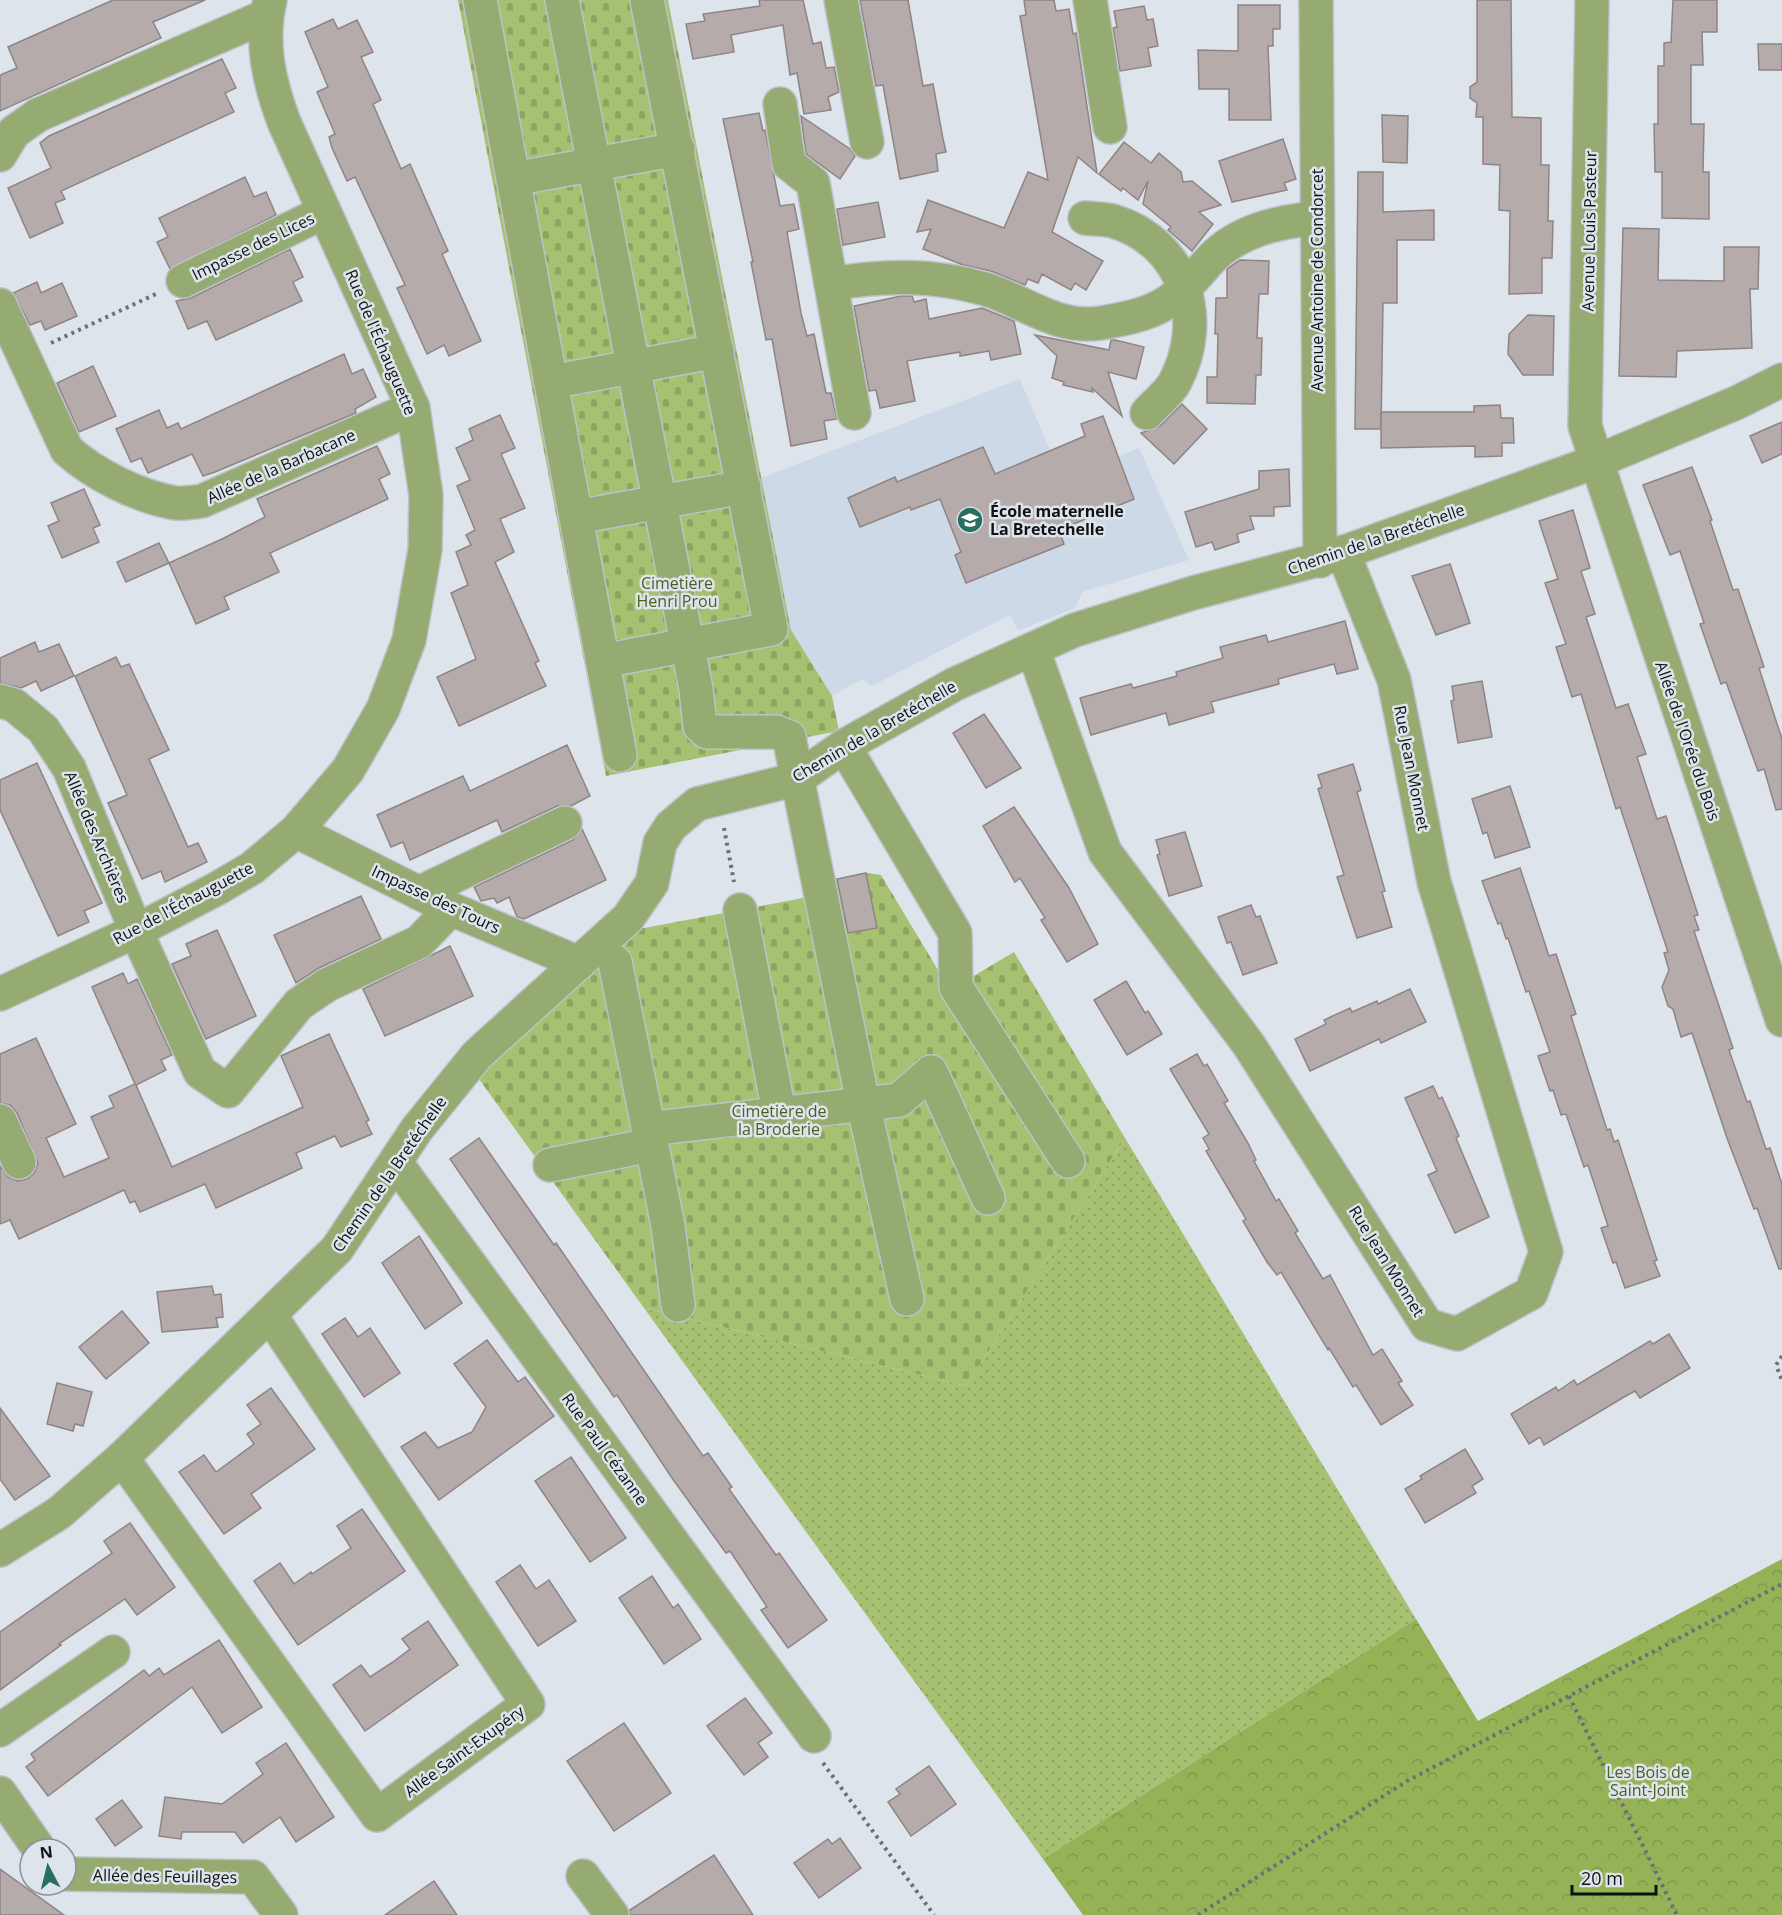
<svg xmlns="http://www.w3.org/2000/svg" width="1782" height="1915" font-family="'Open Sans',sans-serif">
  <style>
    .built { fill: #ced9e7 }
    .grass { fill: url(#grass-dots) }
    .forest { fill: url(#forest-crowns) }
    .cemetery { fill: url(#cemetery-stones) }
    .building { fill: #b6abab; stroke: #8f8484; stroke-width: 1.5 }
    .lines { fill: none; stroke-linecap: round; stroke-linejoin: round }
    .minor-casing { stroke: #bdc2c9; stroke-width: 36 }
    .path { stroke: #6c7075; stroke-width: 4; stroke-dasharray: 3 4.5; stroke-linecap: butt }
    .minor { stroke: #95ab72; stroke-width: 33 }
    .labels { text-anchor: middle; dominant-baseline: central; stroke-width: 5; stroke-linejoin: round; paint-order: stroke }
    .street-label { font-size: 16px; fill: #0f1113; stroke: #dee4ec }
    .poi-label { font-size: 16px; font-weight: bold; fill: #0f1113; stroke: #dee4ec; text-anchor: start }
    .park-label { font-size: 16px; fill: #4c5f20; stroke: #dee4ec }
  </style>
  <defs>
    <pattern id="grass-dots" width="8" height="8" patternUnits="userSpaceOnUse" patternTransform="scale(1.5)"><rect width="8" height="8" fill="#a6c171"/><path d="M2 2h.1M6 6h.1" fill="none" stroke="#8ea561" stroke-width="1.8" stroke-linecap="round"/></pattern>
    <pattern id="forest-crowns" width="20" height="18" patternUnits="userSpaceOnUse" patternTransform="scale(1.5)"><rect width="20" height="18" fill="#95b257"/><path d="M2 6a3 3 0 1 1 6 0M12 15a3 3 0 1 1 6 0" fill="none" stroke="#7f984b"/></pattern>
    <pattern id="cemetery-stones" width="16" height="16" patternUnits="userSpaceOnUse" patternTransform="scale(1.5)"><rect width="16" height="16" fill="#a6c171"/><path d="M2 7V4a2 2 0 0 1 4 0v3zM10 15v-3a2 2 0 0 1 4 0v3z" fill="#8ea561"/></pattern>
  </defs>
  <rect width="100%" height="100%" fill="#dee4ec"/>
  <path class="built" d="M1020,379L1062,479L1139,448L1189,560L1082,592L1075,608L1018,631L1010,615L872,686L862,679L832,696L791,630L761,478Z"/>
  <path class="grass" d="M1125,1138L1416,1619L1043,1859L644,1308L966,1386Z"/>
  <path class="forest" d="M1782,1559V1915H1083L1043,1859L1416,1619L1478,1721Z"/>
  <g class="cemetery">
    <path d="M458,0H668L791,630L832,696L839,731L606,776Z"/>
    <path d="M866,873L881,875L950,990L1014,952L1125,1138L966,1386L644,1308L471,1068L639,929L819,895L830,880Z"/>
  </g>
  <g class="building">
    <path d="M113,0H205L153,22L161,38L0,111V75L17,68L8,47Z"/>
    <path d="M759,0H803L813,44L821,42L826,68L834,67L839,92L828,97L831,110L804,114L797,73L790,75L783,25L731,35L734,52L693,59L686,24L705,21L703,14L760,6Z"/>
    <path d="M860,0H908L923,86L933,84L943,139L946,152L936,154L938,171L900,179L883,85L876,86Z"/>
    <path d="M1024,0H1054L1056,11L1069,9L1073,34L1076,33L1097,173L1078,157L1052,232L1103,261L1086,290L1075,283L1071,290L1042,274L1038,283L1028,279L1025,285L991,271L963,265L923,249L931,229L917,232L928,200L1004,228L1028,172L1048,180L1020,16L1026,15Z"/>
    <path d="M1477,0H1511L1512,117L1541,118V165H1549L1548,221H1553L1552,258H1542V293L1509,294L1510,211L1499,210L1500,165L1483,164V117H1476L1477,103L1470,98V87L1477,82Z"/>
    <path d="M1673,0H1717V32H1702L1703,65H1691V124H1704L1703,172H1709V219L1662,218V172H1655L1654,124H1658V66H1664V43L1671,42Z"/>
    <path d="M1238,5H1280V29H1273V46H1268L1271,120H1229V89H1199L1198,50L1238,51Z"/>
    <path d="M1144,6L1147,20L1153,19L1158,46L1148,48L1151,66L1120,71L1113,28L1117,27L1114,11Z"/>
    <path d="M333,19L338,29L357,20L373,52L361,57L381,100L373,104L401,169L410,164L448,251L442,254L481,341L449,356L444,345L427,354L397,288L405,285L355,177L347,181L332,148L329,137L335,134L317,92L328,87L305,32Z"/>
    <path d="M1758,44H1782V70H1759Z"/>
    <path d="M222,59L236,88L225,93L234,112L61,191L65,199L55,203L63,223L30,238L8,188L51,168L40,143L49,136Z"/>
    <path d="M759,113L763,131L765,130L780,206L794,204L799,229L787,232L801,313L807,336L814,334L826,393H831L837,419L824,421L827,439L791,446L772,339L766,340L751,262H753L723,119Z"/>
    <path d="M1382,115L1408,116L1407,163L1383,162Z"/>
    <path d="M801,116L850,149L855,156L840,179L806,154Z"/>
    <path d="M1283,139L1296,179L1284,183L1287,190L1232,202L1219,161Z"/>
    <path d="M1124,142L1151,163L1159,153L1181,172L1183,182L1192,181L1221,205L1199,212L1213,224L1192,251L1168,230L1171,227L1143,204L1148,181L1138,200L1123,188L1121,191L1099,174Z"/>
    <path d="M1358,172H1383V212L1434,210V240H1397V303H1383L1381,429H1355Z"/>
    <path d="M245,177L254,197L266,192L276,215L170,269L157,242L168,237L159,218Z"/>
    <path d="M878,202L885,237L843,245L837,209Z"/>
    <path d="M1623,228L1659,229L1658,280L1724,281V247H1759L1758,289H1750L1752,348L1677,351L1676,377L1619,376Z"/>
    <path d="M290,249L303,277L293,282L302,301L216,340L207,321L188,329L176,301L191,298Z"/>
    <path d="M1240,260L1269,261L1268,294H1259L1257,338H1262L1261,375H1256L1255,404L1207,403V377H1217L1218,334H1215L1216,298H1227V269Z"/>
    <path d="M37,282L41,293L62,283L77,316L45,330L41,321L30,325L13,293Z"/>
    <path d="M901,296H912L914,302L926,299L929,319L982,308L1014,321L1021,354L991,360L989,351L960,356V352L907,361L915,401L880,408L876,390L869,391L854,306Z"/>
    <path d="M1528,315L1554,316L1553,375H1523L1508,354L1509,334Z"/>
    <path d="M1035,335L1109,350L1111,340H1115L1144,347L1136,379L1108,372L1122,416L1092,388L1093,392L1063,385L1064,382L1052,378L1057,356Z"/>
    <path d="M344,354L352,374L363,369L376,397L355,409L356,413L215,472L203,476L192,454L148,473L141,458L131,462L116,429L159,410L167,428L178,423L181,429Z"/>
    <path d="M93,366L116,416L79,432L57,383Z"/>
    <path d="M1182,404L1207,429L1174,464L1141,433L1160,426Z"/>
    <path d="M1500,405L1501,418H1513L1514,443H1502V456L1475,457V446L1381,448V412H1474V406Z"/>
    <path d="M500,415L515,448L501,454L525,508L500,519L514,552L495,562L539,661L535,663L546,686L459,726L437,677L476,659L451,593L468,585L456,552L471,545L466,535L475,530L457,486L470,480L456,448L473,440L469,429Z"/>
    <path d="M1103,416L1134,499L1059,530L1064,544L966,583L955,555L961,552L940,499L911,510L910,507L860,527L848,498L895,477L897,482L983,447L995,474L1085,436L1081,424Z"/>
    <path d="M1782,422V454L1762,463L1750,436Z"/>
    <path d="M377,446L390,474L379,479L388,499L270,553L279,572L224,597L229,609L196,624L169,563L126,582L117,562L159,543L169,563L222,539L265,517L257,499Z"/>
    <path d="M1692,467L1712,520L1710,521L1733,590L1738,589L1764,667L1759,668L1782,739V809L1776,810L1764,769L1758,771L1726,682L1721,684L1700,624L1704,623L1680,551L1670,555L1643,485Z"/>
    <path d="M1289,469L1290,506L1274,507V516H1250L1254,529L1237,534L1239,542L1215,550L1212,542L1196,547L1185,512L1259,489V471Z"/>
    <path d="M84,489L100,525L93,528L99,542L62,558L48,526L59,521L51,503Z"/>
    <path d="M1573,510L1590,568L1581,571L1595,614L1586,617L1616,708L1628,704L1646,754L1637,757L1657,819L1666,816L1698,915L1694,916L1699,930L1694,931L1733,1048L1729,1050L1747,1102L1750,1101L1766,1149L1770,1148L1782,1184V1269H1779L1757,1208L1754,1209L1727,1138L1692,1033L1681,1037L1673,1009L1668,1006L1662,987L1669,970L1664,953L1668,952L1620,807L1616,809L1581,694L1572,697L1556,647L1566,644L1545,583L1558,579L1539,521Z"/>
    <path d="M1450,564L1470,623L1436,635L1412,576Z"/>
    <path d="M1345,621L1358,669L1337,674L1334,664L1278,679L1279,684L1211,702L1214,712L1169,725L1166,713L1091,735L1080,698L1131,684L1133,688L1177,676L1176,672L1223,658L1220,647L1266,635L1268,642Z"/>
    <path d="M35,642L39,652L59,644L74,676L41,691L36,681L21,688L0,683V658Z"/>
    <path d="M116,657L121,667L129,664L169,750L149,759L188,847L198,843L207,862L165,882L161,871L142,879L108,803L127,795L75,676Z"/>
    <path d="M1482,681L1492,737L1458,743L1451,701L1454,700L1452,686Z"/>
    <path d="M984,714L1021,768L986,788L953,733Z"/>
    <path d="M567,745L590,796L571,806H557L502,832L497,820L410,860L403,842L391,847L377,815L463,776L470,791Z"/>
    <path d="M37,763L102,903L84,911L89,922L58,936L0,810V780Z"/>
    <path d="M1353,764L1361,790L1357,792L1385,891L1382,892L1392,927L1357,938L1337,877L1344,875L1318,789L1322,787L1318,775Z"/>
    <path d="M1510,786L1530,847L1495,858L1487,832L1483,834L1472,799Z"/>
    <path d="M1014,807L1069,888L1098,944L1067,962L1041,920L1045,918L1020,878L1015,882L983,826Z"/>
    <path d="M582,829L606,880L524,919L517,917L509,897L497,903L494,898L481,901L474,887L573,840Z"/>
    <path d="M1185,832L1202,886L1169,896L1157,855L1160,854L1156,840Z"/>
    <path d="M1520,868L1549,956L1556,954L1576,1014L1571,1016L1607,1130L1610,1129L1614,1142L1618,1140L1657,1260L1654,1261L1660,1276L1625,1288L1616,1262L1613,1263L1601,1228L1608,1226L1588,1165L1584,1167L1566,1114L1561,1115L1553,1090L1550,1091L1538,1056L1550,1052L1529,991L1526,992L1508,938L1506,939L1501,923L1498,924L1482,881Z"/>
    <path d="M866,873L877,928L848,933L837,879Z"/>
    <path d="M361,896L381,939L319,968L296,983L274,935Z"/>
    <path d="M1251,905L1256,917L1260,916L1277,963L1243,975L1231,942L1227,943L1218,917Z"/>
    <path d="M217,930L256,1016L206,1039L172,964L191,956L186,944Z"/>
    <path d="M450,946L473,996L385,1036L363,989Z"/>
    <path d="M123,973L128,984L137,979L172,1055L161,1060L166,1070L136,1085L172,1167L303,1107L281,1056L329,1034L369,1120L366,1122L372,1134L341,1147L335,1136L296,1153L302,1168L216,1208L205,1184L140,1212L135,1201L130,1203L124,1190L19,1239L10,1220L0,1224V1166L8,1177L18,1181L27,1179L34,1173L38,1163L17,1113L10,1105L0,1103V1054L36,1038L76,1124L46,1138L64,1177L109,1158L91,1117L114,1107L109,1096L135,1084L92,987Z"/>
    <path d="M1126,981L1145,1013L1148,1011L1162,1034L1127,1055L1094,1000Z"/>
    <path d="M1410,989L1426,1022L1381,1043L1379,1039L1310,1071L1295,1039L1326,1024L1324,1020L1350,1008L1352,1012L1377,1001L1378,1004Z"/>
    <path d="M1197,1054L1204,1066L1207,1064L1228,1101L1224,1103L1248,1143L1256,1160L1254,1161L1276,1201L1279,1199L1298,1231L1295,1233L1323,1279L1330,1275L1373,1355L1382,1349L1402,1381L1398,1383L1413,1405L1381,1425L1356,1385L1353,1387L1329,1348L1328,1350L1281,1272L1277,1275L1267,1262L1243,1221L1246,1219L1206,1151L1209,1149L1203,1138L1209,1134L1170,1069Z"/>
    <path d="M1433,1086L1439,1099L1442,1097L1459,1136L1456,1138L1489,1217L1455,1233L1428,1175L1437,1171L1405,1098Z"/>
    <path d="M479,1138L554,1245L556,1243L703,1456L708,1453L732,1487L729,1489L776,1555L779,1553L827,1620L788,1648L761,1610L767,1607L730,1551L726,1553L672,1478L617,1395L614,1397L450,1159Z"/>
    <path d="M419,1236L462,1303L425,1329L382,1263Z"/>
    <path d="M212,1286L214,1295L221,1294L223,1317L216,1318L218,1327L162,1332L157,1292Z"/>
    <path d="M122,1311L149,1343L106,1379L79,1347Z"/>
    <path d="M345,1318L358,1337L370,1328L400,1373L364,1397L322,1334Z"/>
    <path d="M1669,1334L1690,1368L1640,1398L1635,1391L1624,1397L1544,1445L1540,1437L1529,1444L1511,1414L1556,1387L1558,1391L1574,1380L1577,1385L1650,1341L1653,1344Z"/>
    <path d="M487,1340L518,1382L525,1377L554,1416L439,1500L401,1447L425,1432L438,1448L472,1432L486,1407L454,1364Z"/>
    <path d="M57,1383L92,1392L83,1426L75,1424L73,1431L47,1424Z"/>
    <path d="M271,1388L315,1449L251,1494L261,1508L224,1534L179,1472L204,1455L216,1472L254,1444L247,1434L261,1424L247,1405Z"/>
    <path d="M0,1408L50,1476L15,1500L0,1479Z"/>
    <path d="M1465,1449L1483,1479L1472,1486L1476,1493L1425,1523L1405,1489L1422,1479L1420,1476Z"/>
    <path d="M571,1457L626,1538L590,1562L535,1481Z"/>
    <path d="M362,1509L405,1571L298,1645L254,1581L280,1563L294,1584L311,1572L312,1574L351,1548L337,1526Z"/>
    <path d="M130,1523L175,1587L137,1615L125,1599L59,1644L61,1645L0,1690V1632L112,1553L104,1541Z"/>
    <path d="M520,1565L536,1589L549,1580L576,1621L538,1646L496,1582Z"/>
    <path d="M652,1576L673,1608L678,1604L701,1639L664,1664L619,1598Z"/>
    <path d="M428,1621L458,1665L365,1731L333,1685L361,1665L370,1677L393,1662L410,1649L402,1639Z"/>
    <path d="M219,1640L262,1707L222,1733L192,1687L48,1796L26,1767L35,1760L31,1754L144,1670L149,1676L159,1668L164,1675Z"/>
    <path d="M745,1698L772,1733L758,1743L768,1757L744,1775L707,1726Z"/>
    <path d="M624,1723L671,1793L614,1831L567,1761Z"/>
    <path d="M286,1743L334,1817L296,1842L280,1817L243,1843L235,1832H182L181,1839L159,1836L165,1797L222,1804L263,1774L256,1763Z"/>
    <path d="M929,1766L956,1804L911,1836L888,1802L900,1794L896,1789Z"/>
    <path d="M122,1800L142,1827L115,1846L96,1819Z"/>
    <path d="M840,1838L861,1868L819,1898L794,1863L828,1839L832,1844Z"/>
    <path d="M714,1855L753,1915H630V1910Z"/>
    <path d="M0,1869L64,1915H0Z"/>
    <path d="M434,1881L457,1915H385Z"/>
  </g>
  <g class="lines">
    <g class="minor-casing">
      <g id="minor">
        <path d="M480,0L620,755"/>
        <path d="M562,0L696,689L700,726L707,732H776L789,737L863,1103L907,1299"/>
        <path d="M841,0L867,142"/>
        <path d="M1090,0L1110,127"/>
        <path d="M1316,0L1320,561"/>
        <path d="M1592,0L1585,426L1782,1020"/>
        <path d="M780,104L789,164L813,183L854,413"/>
        <path d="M0,155L14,132L38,115L266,16"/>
        <path d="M513,179L678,149"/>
        <path d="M1085,218C1094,219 1104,219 1113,221C1185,243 1208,319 1175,382C1169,393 1156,403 1147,413"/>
        <path d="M183,281L324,212"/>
        <path d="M831,284C883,275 933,274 985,289C1024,301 1057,330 1101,323C1124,319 1147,315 1166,303C1184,292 1198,273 1212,258C1240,230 1278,222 1316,218"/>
        <path d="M0,305L67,450C95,475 137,496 175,503C183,504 194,502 202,501L413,408"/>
        <path d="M551,382L717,351"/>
        <path d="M576,517L744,487"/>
        <path d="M1033,649L1105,852L1249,1045L1427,1325L1457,1334L1531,1293L1546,1252L1434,882L1394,680L1343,552"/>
        <path d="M603,661L771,629L647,0"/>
        <path d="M0,701L14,705L43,729L69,768L136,931L200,1072L228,1091L299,1004L327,985L419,942L451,909"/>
        <path d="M844,746L955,933L956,987L1068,1161"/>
        <path d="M296,831L451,909L579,963"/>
        <path d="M419,893L565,823"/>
        <path d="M740,910L779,1112"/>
        <path d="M615,962L668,1226L678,1305"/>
        <path d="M0,994L136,931L218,888L252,868L296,831L348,770L383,709L409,640L425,550L426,495L413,408L284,122C269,82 260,43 270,0"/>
        <path d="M0,1121L19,1162"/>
        <path d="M648,1129L899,1100L931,1072L988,1198"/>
        <path d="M396,1163L814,1736"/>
        <path d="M550,1165L651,1145"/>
        <path d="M122,1458L377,1815L528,1704L270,1315"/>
        <path d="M0,1550L59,1513L122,1458L337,1249L417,1129L477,1055L628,918L652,883L660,843L671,826L697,804L797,779L844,746L955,684L1075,630L1193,593L1336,555L1595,462L1736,403L1782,380"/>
        <path d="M0,1730L113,1652"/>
        <path d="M0,1793L39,1849"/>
        <path d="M66,1874L253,1877L281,1915"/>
        <path d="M583,1876L612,1915"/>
      </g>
    </g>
    <g class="path">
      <path d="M51,343L156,294"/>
      <path d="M724,828L734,882"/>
      <path d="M1782,1356L1776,1365L1782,1380"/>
      <path d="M1569,1696L1677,1915"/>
      <path d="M823,1763L934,1915"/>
      <path d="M1198,1915L1407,1781L1782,1584"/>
    </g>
    <use href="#minor" class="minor"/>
  </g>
  <defs>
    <g id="school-disc" transform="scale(1.35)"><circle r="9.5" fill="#296e62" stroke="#dee4ec"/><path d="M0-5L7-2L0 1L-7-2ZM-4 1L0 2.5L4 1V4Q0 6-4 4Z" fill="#fff"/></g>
  </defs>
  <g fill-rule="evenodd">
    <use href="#school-disc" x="970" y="520"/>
  </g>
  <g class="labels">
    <g class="street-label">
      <text transform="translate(1589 231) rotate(-89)">Avenue Louis Pasteur</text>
      <text transform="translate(253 246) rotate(-26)">Impasse des Lices</text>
      <text transform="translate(1317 280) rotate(-90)">Avenue Antoine de Condorcet</text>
      <text transform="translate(381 342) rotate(67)">Rue de l'Échauguette</text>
      <text transform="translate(281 466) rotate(-24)">Allée de la Barbacane</text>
      <text transform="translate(1376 539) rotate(-19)">Chemin de la Bretéchelle</text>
      <text transform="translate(874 731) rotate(-30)">Chemin de la Bretéchelle</text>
      <text transform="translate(1688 741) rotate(71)">Allée de l'Orée du Bois</text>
      <text transform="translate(1412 768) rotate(79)">Rue Jean Monnet</text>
      <text transform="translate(97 837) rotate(67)">Allée des Archières</text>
      <text transform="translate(436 899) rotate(25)">Impasse des Tours</text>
      <text transform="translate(183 903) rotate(-28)">Rue de l'Échauguette</text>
      <text transform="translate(389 1174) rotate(-55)">Chemin de la Bretéchelle</text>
      <text transform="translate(1387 1261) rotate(58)">Rue Jean Monnet</text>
      <text transform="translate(605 1449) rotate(54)">Rue Paul Cézanne</text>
      <text transform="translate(464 1751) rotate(-36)">Allée Saint-Exupéry</text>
      <text transform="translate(165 1876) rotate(1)">Allée des Feuillages</text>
    </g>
    <g class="poi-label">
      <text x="990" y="511">École maternelle<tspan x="990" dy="18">La Bretechelle</tspan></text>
    </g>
    <g class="park-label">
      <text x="677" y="583">Cimetière<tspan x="677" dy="18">Henri Prou</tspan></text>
      <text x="779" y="1111">Cimetière de<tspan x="779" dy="18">la Broderie</tspan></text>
      <text x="1648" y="1772">Les Bois de<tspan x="1648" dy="18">Saint-Joint</tspan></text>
    </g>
  </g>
  <g transform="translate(48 1867) rotate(353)"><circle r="28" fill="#dee4ec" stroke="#8b9095" stroke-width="1.5"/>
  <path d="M0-4.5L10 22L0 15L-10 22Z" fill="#296e62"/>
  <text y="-9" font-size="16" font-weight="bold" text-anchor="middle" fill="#0f1113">N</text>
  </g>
  <path d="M1572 1885v9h84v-9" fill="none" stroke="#0f1113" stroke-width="3"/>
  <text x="1581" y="1885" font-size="18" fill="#0f1113" stroke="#dee4ec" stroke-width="4.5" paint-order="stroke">20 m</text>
</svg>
